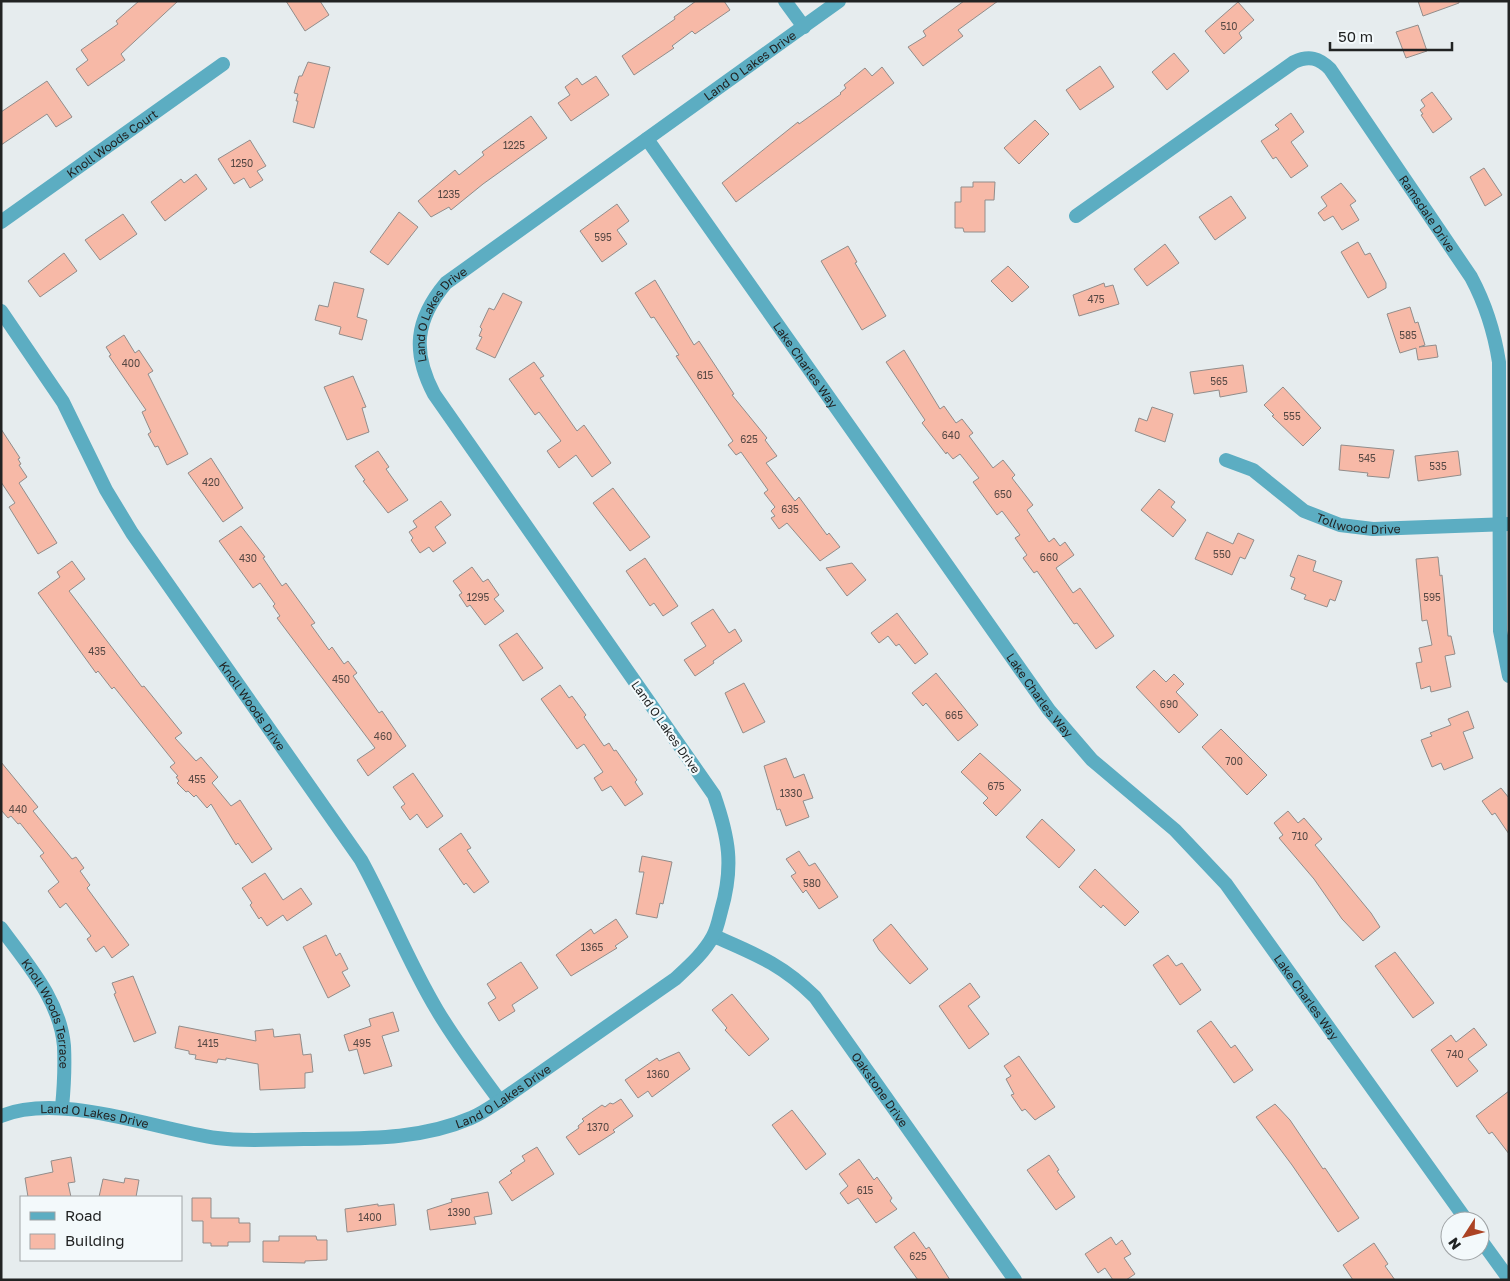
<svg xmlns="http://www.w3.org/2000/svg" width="1510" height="1281" font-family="'Golos Text',sans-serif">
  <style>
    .building { fill: #f7b9a7; stroke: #928d8b }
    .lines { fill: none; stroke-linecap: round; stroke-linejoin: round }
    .minor { stroke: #5cadc2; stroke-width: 14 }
    .labels { text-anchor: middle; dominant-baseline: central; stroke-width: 4.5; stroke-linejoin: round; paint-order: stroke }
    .number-label { font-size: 10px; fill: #564844 }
    .street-label { font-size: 12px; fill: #212323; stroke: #f3f9fb }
  </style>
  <rect width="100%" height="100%" fill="#e6ecee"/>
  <g class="building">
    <path d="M139,1H178L121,54L125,60L88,86L76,69L88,60L81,50L118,24L116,21Z"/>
    <path d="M286,1H320L329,15L305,31Z"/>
    <path d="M696,1H724L730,10L695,34L692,31L672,46L674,48L634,75L622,56L675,19L674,17Z"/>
    <path d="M964,1H998L958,30L963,36L923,66L908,47L926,36L923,31Z"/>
    <path d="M1418,1H1459V3L1423,16Z"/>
    <path d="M1238,2L1254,20L1239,33L1242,38L1224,54L1205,31Z"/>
    <path d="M1418,25L1427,51L1406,58L1396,32Z"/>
    <path d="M1174,53L1189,71L1167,90L1152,72Z"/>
    <path d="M308,62L330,67L314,128L293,122L298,101H296L298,94L294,93L299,76H302Z"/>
    <path d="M1100,66L1114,87L1080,110L1066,90Z"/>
    <path d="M882,67L894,83L736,202L722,183L798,122L799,124L841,94L840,93L846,88L844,85L865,68L872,76Z"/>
    <path d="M596,76L609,95L571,121L558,103L570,95L565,87L577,78L582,85Z"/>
    <path d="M47,81L72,117L56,127L47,114L1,145V112Z"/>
    <path d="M1432,92L1452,119L1433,133L1421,115L1423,114L1420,110L1425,106L1421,100Z"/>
    <path d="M1291,113L1304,132L1291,142L1308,166L1291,178L1276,157L1273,159L1261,141L1279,129L1275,125Z"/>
    <path d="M531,116L547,138L483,184L451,210L449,207L431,217L418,201L455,170L459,175L484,155L482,152Z"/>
    <path d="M1035,120L1049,134L1019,164L1004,148Z"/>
    <path d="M250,140L266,166L257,171L263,180L250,188L244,178L234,184L218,159Z"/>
    <path d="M1484,168L1502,195L1485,206L1470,177Z"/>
    <path d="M196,174L207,189L165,221L151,202L181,179L184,183Z"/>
    <path d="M973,182H995L994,200H985V232H964L963,228H955V202H961V187H973Z"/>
    <path d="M1341,183L1356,201L1350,205L1359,220L1342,230L1333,216L1324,221L1318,213L1327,206L1321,197Z"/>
    <path d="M1231,196L1246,218L1215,240L1199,217Z"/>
    <path d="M617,204L629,221L617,230L627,244L602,262L580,231Z"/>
    <path d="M399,212L418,227L388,265L370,252Z"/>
    <path d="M123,214L137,234L100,260L85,240Z"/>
    <path d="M1358,242L1365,255L1370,253L1386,283V288L1368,298L1341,252Z"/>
    <path d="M1165,244L1179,263L1147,286L1134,269Z"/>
    <path d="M848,246L857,262L855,263L886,316L862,330L821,261Z"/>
    <path d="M64,253L77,271L40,297L28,281Z"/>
    <path d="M1008,266L1029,287L1012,302L991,281Z"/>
    <path d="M655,280L694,345L699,341L734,394L732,395L767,438L765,440L777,456L766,463L795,501L799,497L827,535L829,533L840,547L820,561L787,523L779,529L771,518L775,516L771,511L775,507L764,493L768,490L741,452L736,455L728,445L733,441L676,356L679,355L654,317L651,318L635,293Z"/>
    <path d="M334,282L364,289L357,317L367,320L362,340L339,334L341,327L315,320L319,305L328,307Z"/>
    <path d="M1104,283L1105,287L1113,285L1119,304L1079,316L1073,295Z"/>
    <path d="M503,293L522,302L495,358L476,349L482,337L479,336L482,329L480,327L489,308L494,310Z"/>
    <path d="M1410,307L1415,323L1418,322L1425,345L1419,347L1436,345L1438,357L1418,360L1416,348L1400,353L1387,314Z"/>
    <path d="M124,335L135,353L139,350L153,371L148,374L188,454L167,465L158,446L155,447L148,434L151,432L142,412L146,410L109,356L111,355L106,347Z"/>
    <path d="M904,350L940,409L944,406L956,423L962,419L973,433L969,436L993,468L1003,460L1015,475L1012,478L1033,505L1027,510L1049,542L1054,538L1060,546L1065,542L1074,555L1056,568L1073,593L1080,588L1114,636L1096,649L1077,623L1074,624L1037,571L1034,573L1023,558L1027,555L1015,538L1020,535L1002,511L997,515L973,482L979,478L960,454L953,459L947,452L946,454L922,423L925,420L886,362Z"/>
    <path d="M534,362L544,376L540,378L577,431L584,425L611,463L592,477L576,455L559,468L547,451L561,441L539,412L535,415L509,379Z"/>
    <path d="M1243,365L1247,392L1220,397L1219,390L1194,394L1190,372Z"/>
    <path d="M353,376L366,407L362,408L369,432L347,440L324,387Z"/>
    <path d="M1283,387L1321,428L1303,446L1272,416L1274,415L1264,405Z"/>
    <path d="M1152,407L1173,414L1165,442L1135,431L1139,418L1147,421Z"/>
    <path d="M1,429L20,458L18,459L21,464L19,465L27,477L19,483L57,543L38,554L9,507L15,503L1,482Z"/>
    <path d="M1341,445L1394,450L1389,478L1367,476L1368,473L1339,470Z"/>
    <path d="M378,451L389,467L386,469L408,500L388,513L363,481L365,480L355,466Z"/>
    <path d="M1458,451L1461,475L1418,481L1415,456Z"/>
    <path d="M211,458L243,508L223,522L188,473Z"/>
    <path d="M613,488L650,537L630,551L593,503Z"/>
    <path d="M1159,489L1175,502L1171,507L1186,520L1173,537L1141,510Z"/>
    <path d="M441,501L451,515L435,527L446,543L433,552L429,547L420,553L411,540L413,538L409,532L417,527L413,521Z"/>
    <path d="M241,526L265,557L263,558L282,586L286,583L315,623L311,625L329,650L332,647L344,664L348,661L357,673L353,676L379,713L382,711L406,746L368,776L357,760L375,748L277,618L280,616L273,606L275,604L260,583L253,588L219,541Z"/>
    <path d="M1207,532L1233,544L1238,533L1254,540L1245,559L1240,557L1232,575L1195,559Z"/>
    <path d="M1298,555L1316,561L1313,571L1342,581L1335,601L1330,599L1327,607L1304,599L1306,595L1291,589L1295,578L1290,576Z"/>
    <path d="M1438,557L1440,576L1442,575L1448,636H1451L1455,654L1445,656L1451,687L1431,692L1430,686L1421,689L1416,663L1422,662L1419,648L1432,645L1427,620L1422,621L1416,559Z"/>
    <path d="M645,558L678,606L663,616L654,603L650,606L626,571Z"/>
    <path d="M72,561L85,579L69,591L142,687L144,686L182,733L175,738L196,761L201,757L218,777L212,783L231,806L240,800L272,849L252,863L238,843L236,845L211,804L207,808L196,795L194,797L188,791L186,792L177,783L179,781L176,777L178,776L170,767L175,763L114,687L112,689L98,671L96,673L38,593L60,577L57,572Z"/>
    <path d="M852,563L866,580L847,596L826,568Z"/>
    <path d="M472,567L483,582L488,579L499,595L494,599L504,611L485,625L470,605L467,607L459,595L462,593L453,581Z"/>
    <path d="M713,609L729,633L735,629L742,641L713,661L714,663L695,676L684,660L706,646L691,623Z"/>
    <path d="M897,613L928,654L915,664L899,644L896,646L888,636L879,643L871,633Z"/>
    <path d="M517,633L543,668L523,681L499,645Z"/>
    <path d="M1154,670L1166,682L1174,674L1184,684L1176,692L1198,715L1179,733L1136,687Z"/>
    <path d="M936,673L978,725L958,741L926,703L923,706L912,693Z"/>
    <path d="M744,683L765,722L743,733L725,693Z"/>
    <path d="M560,685L569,698L572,696L586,715L584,717L604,746L609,743L614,751L616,750L637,780L635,782L643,794L625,806L611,786L602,791L594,778L603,772L584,744L577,749L541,699Z"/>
    <path d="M1468,711L1474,728L1463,732L1473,758L1444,770L1441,763L1432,767L1421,740L1432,736L1430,733L1451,725L1448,719Z"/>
    <path d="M1221,729L1267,775L1247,795L1202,747Z"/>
    <path d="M980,753L1021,790L996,816L983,803L988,798L961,772Z"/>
    <path d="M786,758L794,778L804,774L813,798L803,801L809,817L786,826L780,809L777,810L764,766Z"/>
    <path d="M1,762L38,807L33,811L72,859L76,857L84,868L80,871L90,885L87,888L129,945L112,958L104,946L96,952L87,939L91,936L66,903L60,908L48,891L59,882L40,856L44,853L20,823L18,824L11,816L8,818L1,810Z"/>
    <path d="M413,773L443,816L427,828L417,814L410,820L401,807L405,804L393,787Z"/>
    <path d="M1501,788L1509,798V834L1495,813L1492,815L1482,801Z"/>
    <path d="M1288,811L1298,823L1304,818L1322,839L1315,845L1371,913L1380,927L1363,941L1342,919L1314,879L1279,838L1283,835L1274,823Z"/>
    <path d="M1042,819L1075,850L1059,868L1026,837Z"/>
    <path d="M461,833L471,848L467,850L489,882L474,893L466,883L464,885L439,849Z"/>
    <path d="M799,851L809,866L815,863L838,897L819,909L806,890L803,893L791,876L796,873L786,859Z"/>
    <path d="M642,856L672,862L663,904L660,903L657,918L636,914L644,872H639Z"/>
    <path d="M1095,869L1139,912L1125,926L1103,905L1101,908L1079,887Z"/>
    <path d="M265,873L283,900L301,888L312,904L287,921L283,915L267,926L261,917L259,919L250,905L252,903L242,888Z"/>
    <path d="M616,919L628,937L615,946L617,948L571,976L556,955L591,929L594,934Z"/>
    <path d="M891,924L928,969L910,984L879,950L873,940Z"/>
    <path d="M326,935L336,956L340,953L348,969L342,972L350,986L328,998L303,947Z"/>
    <path d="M1395,952L1434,1003L1413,1018L1375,966Z"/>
    <path d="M1168,955L1176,966L1182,963L1201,990L1180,1005L1153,965Z"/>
    <path d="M521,962L538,988L512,1005L515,1011L499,1021L488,1003L496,998L487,984Z"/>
    <path d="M133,976L156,1033L134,1042L114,994L116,993L112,983Z"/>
    <path d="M970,983L980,997L968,1006L989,1034L969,1049L939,1006Z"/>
    <path d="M732,994L769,1039L749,1056L725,1030L727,1028L712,1010Z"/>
    <path d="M393,1012L399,1031L382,1036L392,1066L364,1074L357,1049L349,1051L344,1035L371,1026L369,1019Z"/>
    <path d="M1211,1021L1231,1048L1235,1045L1253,1070L1234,1083L1197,1031Z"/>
    <path d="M179,1026L256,1041L255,1031L273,1029L274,1037L300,1034L303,1055L311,1054L313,1072L305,1073V1088L260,1090L258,1064L226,1058V1060L218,1059L217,1063L195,1059L196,1055L189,1054V1051L175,1048Z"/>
    <path d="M1474,1028L1487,1045L1468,1059L1478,1071L1457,1087L1431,1050L1451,1035L1456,1042Z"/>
    <path d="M679,1052L690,1069L652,1097L648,1091L638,1098L625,1080L657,1058L659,1061Z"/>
    <path d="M1019,1056L1055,1107L1035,1120L1025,1109L1022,1111L1011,1095L1014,1094L1006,1079L1011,1076L1004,1066Z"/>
    <path d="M1509,1091V1154L1492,1132L1489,1134L1476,1116Z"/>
    <path d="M621,1099L633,1116L613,1130L615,1132L579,1155L566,1137L579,1128L578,1126L584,1121L582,1119L602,1105L605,1107L610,1103L613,1104Z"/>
    <path d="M1275,1104L1290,1120L1323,1169L1325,1168L1359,1218L1338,1232L1292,1165L1256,1117Z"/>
    <path d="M792,1110L826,1154L806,1170L772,1125Z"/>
    <path d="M537,1147L554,1174L512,1201L499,1182L512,1173L510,1171L525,1161L522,1156Z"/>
    <path d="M1049,1155L1059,1170L1057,1171L1075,1197L1056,1210L1027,1170Z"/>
    <path d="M71,1157L75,1182L68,1183L71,1197H28L25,1178L53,1172L51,1161Z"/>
    <path d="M859,1159L874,1180L877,1177L892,1198L890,1201L897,1209L876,1223L858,1198L848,1204L840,1193L848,1186L839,1174Z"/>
    <path d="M125,1178L139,1180L136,1197H99L103,1179L124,1183Z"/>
    <path d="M488,1192L492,1214L474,1217L476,1224L430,1230L427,1210L452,1202L451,1199Z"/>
    <path d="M192,1198H211V1218H239V1223H250V1242H228V1246H211V1243H203V1221H192Z"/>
    <path d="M378,1204V1206L394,1204L396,1225L347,1232L345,1209Z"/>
    <path d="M914,1232L926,1249L929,1247L950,1280H918L894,1247Z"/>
    <path d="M279,1236H316L317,1240H327V1260L305,1261V1263L263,1262V1241H279Z"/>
    <path d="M1111,1237L1116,1245L1122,1240L1131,1254L1124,1258L1135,1274L1126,1280H1113L1105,1268L1098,1273L1085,1254Z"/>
    <path d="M1374,1243L1388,1264L1385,1266L1395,1280H1353L1343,1265Z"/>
  </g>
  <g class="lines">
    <g class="minor">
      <path d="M785,1L804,27"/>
      <path id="s1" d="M647,139L1049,710L1092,760L1175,830L1226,884L1467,1221"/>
      <path id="s2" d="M1076,216L1294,62C1309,55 1319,58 1330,69L1471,277C1486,305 1494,330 1499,362L1500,631L1509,676"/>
      <path id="s3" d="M1,222L223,64"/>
      <path id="s4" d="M1,311L63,402L106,490L132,533L361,860C388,909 408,962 437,1010C456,1042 478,1071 500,1101"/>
      <path id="s5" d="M1226,460L1253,470L1304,511L1340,525L1373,529L1509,524"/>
      <path id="s6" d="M1,928C27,964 60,1000 64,1046C65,1067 64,1087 62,1107"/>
      <path id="s7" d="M714,936C755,954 782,964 815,997L1015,1280"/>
      <path id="s8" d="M1,1116C61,1092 154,1129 217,1138C245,1142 275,1139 304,1139C360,1138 418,1141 471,1118C481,1114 491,1107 500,1101L675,979C689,966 704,953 713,936C717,929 719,919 721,911C734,866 729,838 714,795L434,394C412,352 415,320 446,283L839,1"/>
      <path d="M1480,1239L1509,1279"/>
    </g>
  </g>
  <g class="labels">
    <g class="number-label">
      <text x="1229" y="26">510</text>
      <text x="514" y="145">1225</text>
      <text x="242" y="163">1250</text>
      <text x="449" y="194">1235</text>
      <text x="603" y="237">595</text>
      <text x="1096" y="299">475</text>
      <text x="1408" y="335">585</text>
      <text x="131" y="363">400</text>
      <text x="705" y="375">615</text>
      <text x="1219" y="381">565</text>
      <text x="1292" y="416">555</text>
      <text x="951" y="435">640</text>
      <text x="749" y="439">625</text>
      <text x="1367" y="458">545</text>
      <text x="1438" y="466">535</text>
      <text x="211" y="482">420</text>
      <text x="1003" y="494">650</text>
      <text x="790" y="509">635</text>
      <text x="1222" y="554">550</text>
      <text x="1049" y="557">660</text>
      <text x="248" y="558">430</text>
      <text x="478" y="597">1295</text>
      <text x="1432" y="597">595</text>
      <text x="97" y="651">435</text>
      <text x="341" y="679">450</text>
      <text x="1169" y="704">690</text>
      <text x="954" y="715">665</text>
      <text x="383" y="736">460</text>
      <text x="1234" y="761">700</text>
      <text x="197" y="779">455</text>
      <text x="996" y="786">675</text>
      <text x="791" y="793">1330</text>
      <text x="18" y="809">440</text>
      <text x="1300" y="836">710</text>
      <text x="812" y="883">580</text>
      <text x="592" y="947">1365</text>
      <text x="208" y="1043">1415</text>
      <text x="362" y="1043">495</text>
      <text x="1455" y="1054">740</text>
      <text x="658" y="1074">1360</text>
      <text x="598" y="1127">1370</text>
      <text x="865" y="1190">615</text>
      <text x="459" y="1212">1390</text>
      <text x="370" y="1217">1400</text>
      <text x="918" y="1256">625</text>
    </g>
    <g class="street-label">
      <text stroke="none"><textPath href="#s8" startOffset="1909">Land O Lakes Drive</textPath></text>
      <text stroke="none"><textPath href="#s3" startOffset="136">Knoll Woods Court</textPath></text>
      <text stroke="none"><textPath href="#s2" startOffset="481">Ramsdale Drive</textPath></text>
      <text stroke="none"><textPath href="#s8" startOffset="1504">Land O Lakes Drive</textPath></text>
      <text stroke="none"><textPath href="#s1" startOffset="276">Lake Charles Way</textPath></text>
      <text stroke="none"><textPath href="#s5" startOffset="151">Tollwood Drive</textPath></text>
      <text stroke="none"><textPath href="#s1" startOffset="681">Lake Charles Way</textPath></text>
      <text stroke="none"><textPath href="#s4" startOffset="469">Knoll Woods Drive</textPath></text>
      <text transform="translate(666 727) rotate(55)">Land O Lakes Drive</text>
      <text stroke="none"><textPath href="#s1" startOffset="1086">Lake Charles Way</textPath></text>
      <text stroke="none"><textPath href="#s6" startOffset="99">Knoll Woods Terrace</textPath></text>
      <text stroke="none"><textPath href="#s7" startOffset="232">Oakstone Drive</textPath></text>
      <text stroke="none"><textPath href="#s8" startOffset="515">Land O Lakes Drive</textPath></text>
      <text stroke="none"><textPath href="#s8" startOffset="95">Land O Lakes Drive</textPath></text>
    </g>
  </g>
  <rect width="1510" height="1281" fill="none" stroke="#212323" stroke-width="5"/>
  <rect x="20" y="1196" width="162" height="65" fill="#f3f9fb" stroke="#9fa3a5"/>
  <rect x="30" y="1212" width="25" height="8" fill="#5cadc2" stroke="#9fa3a5"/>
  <text x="65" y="1221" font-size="15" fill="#212323">Road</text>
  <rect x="30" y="1234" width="25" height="15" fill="#f7b9a7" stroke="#9fa3a5"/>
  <text x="65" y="1246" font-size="15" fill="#212323">Building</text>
  <g transform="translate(1465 1236) rotate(234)"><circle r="24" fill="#f3f9fb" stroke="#9fa3a5"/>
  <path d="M0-4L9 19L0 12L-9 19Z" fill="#ab4324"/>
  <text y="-8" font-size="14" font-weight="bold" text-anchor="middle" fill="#212323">N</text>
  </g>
  <path d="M1330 42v8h122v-8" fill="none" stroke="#212323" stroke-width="2.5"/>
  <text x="1338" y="42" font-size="15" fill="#212323" stroke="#f3f9fb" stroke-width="4" paint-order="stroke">50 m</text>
</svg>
